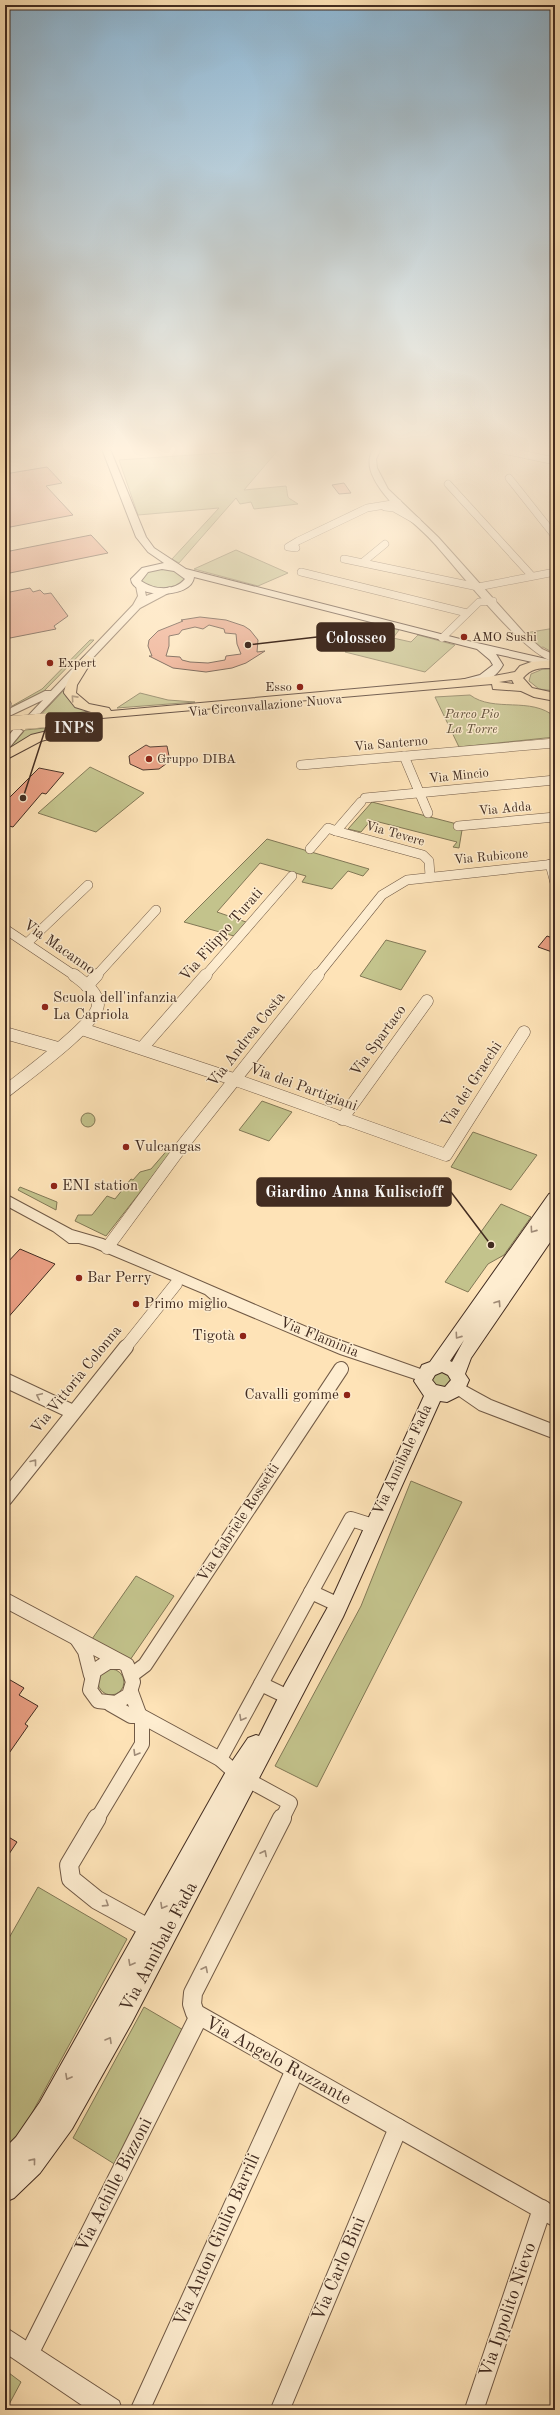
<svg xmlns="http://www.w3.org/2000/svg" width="560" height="2415" font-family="'Old Standard TT',serif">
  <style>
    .green { fill: #c3c38c; stroke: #827856 }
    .building { fill: #ea9f83; stroke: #422c21; fill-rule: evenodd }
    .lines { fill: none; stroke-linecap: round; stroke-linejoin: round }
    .minor-far4-casing { stroke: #715a46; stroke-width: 8 }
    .minor-far3-casing { stroke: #715a46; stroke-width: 10 }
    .minor-far2-casing { stroke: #715a46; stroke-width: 13 }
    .minor-far1-casing { stroke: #715a46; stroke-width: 16 }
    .minor-casing { stroke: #715a46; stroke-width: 20 }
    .tertiary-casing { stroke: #715a46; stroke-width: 2 }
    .secondary-casing { stroke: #422c21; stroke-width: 2 }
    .primary-casing { stroke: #422c21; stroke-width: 2 }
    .minor-far4 { stroke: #feedd0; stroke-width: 7 }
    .minor-far3 { stroke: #feedd0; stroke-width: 9 }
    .minor-far2 { stroke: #feedd0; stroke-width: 12 }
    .minor-far1 { stroke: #feedd0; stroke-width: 14 }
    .minor { stroke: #feedd0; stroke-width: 18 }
    .tertiary { fill: #feedd0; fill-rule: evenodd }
    .secondary { fill: #feedd0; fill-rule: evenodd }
    .primary { fill: #fee3b7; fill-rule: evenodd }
    .primary-bridge-casing { stroke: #422c21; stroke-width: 14; stroke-linecap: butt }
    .primary-bridge { stroke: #fee3b7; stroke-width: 14 }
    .oneway { stroke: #a0886c }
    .oneway2 { stroke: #a08c78 }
    .poi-dot { fill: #8f2418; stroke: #feedd0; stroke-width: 1.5 }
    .labels { text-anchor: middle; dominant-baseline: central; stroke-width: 3; stroke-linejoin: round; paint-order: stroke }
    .far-poi-label { font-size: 13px; fill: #422c21; stroke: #feedd0; text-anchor: start }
    .far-street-label { font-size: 13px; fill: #422c21; stroke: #feedd0 }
    .far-park-label { font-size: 13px; font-style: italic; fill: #62523c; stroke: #feedd0 }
    .street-label { font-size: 15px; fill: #422c21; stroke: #feedd0 }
    .poi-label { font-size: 15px; fill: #422c21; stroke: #feedd0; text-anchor: start }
    .near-street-label { font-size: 18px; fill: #422c21; stroke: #feedd0 }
    .leader { fill: none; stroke: #422c21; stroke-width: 1.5 }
    .callout-dot { fill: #422c21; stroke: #feedd0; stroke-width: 1.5 }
    .callout { fill: #422c21; stroke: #422c21; stroke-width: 1.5 }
    .callout-label { font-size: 16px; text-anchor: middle; font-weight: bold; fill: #fff }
  </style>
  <rect width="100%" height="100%" fill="#fee3b7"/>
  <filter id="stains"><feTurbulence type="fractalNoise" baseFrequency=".005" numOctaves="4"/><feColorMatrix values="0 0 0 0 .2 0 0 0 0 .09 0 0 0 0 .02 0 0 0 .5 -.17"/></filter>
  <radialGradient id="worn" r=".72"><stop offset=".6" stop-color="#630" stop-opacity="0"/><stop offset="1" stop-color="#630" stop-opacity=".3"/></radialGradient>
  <g class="green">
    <path d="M279,449L244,490L286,486C289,501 285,495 298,504L254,509L251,502L240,504L236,498L179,563L172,559L219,508L138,515L119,460Z"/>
    <path d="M236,550L288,573L258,586L194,569Z"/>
    <path d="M150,569H173L186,580L173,588H146L137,577Z"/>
    <path d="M376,624L399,630L393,638L411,642L418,635L455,645L425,672L345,652Z"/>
    <path d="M555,628V654L543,647L539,648L525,633Z"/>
    <path d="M90,640H94L43,692L5,712V710L42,689Z"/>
    <path d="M543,669H555V691L539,689L529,681L531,674Z"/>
    <path d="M63,691C70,707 84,709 99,713L37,719Z"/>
    <path d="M140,693L168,700L195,702L117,708Z"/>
    <path d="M470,695C494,713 531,696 555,717V737L459,747L435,697Z"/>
    <path d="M87,724L67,727L7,751L25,730Z"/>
    <path d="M90,767L144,793L96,832L38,813Z"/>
    <path d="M372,802L457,824L458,830H462L459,848L453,847L457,842L371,820L361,832L348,829Z"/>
    <path d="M267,839L369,869L363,876L348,871L332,889L302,882L306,876L260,863L217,912L246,922L234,936L184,922Z"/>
    <path d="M386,940L426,951L401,990L360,976Z"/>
    <path d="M262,1101L292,1112L269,1141L239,1130Z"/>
    <circle cx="88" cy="1120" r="7"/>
    <path d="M473,1132L537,1155L511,1190L451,1167Z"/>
    <path d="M170,1147L173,1150L106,1236L75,1221L78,1215H92L107,1196L115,1199L131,1179L133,1180L140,1172L151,1169Z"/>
    <path d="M20,1187L57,1202L56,1210L18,1190Z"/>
    <path d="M501,1204L531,1217L504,1255L488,1264L468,1292L445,1282Z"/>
    <path d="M441,1372L448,1374L452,1381L447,1388L434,1386L431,1378Z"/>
    <path d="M411,1481L462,1502L317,1787L275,1766L361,1606Z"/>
    <path d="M136,1576L174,1596L130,1660L92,1639Z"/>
    <circle cx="111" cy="1682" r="13"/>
    <path d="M38,1887L127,1939L26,2124L5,2151V1945Z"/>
    <path d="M144,2007L185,2031L116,2165L73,2138Z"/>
    <path d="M5,2370L21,2382L6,2410H5Z"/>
  </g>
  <g class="building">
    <path d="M47,467L62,483L46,486L73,515L5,528V474Z"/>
    <path d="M344,483L351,493L339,494L332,485Z"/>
    <path d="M91,535L108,553L5,574V552Z"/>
    <path d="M30,588L33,592L40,590L44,594L51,593L68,616L54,626L56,629L5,639V593Z"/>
    <path d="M200,617L226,620L244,626L250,630L258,640L257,652L265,651L246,663L232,668L206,672L173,668L149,656H152L148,646L149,640L158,631L183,621L181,620ZM209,625L224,629L225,633L236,634L237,644L241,654L226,656L225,660L208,663L190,662L182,660L180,657L166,656L169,646V636L179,634L182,630L195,627L203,629Z"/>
    <path d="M146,745L150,747L167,746L170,761L159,769L143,770L130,764L129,756Z"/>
    <path d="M39,768L64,773L46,794L42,793L13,827L5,825V802Z"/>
    <path d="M547,936L555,939V953L538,947Z"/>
    <path d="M20,1249L55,1264L5,1321V1265Z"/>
    <path d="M5,1677L24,1688L19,1695L38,1706L25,1724L28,1726L5,1759Z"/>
    <path d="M5,1835L17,1842L5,1860Z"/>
  </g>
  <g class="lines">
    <g class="minor-far4-casing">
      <g id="minor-far4">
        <path d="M497,449L555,461"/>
        <path d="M509,478L555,536"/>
        <path d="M448,484L532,576"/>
        <path d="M385,507L394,508L417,521"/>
        <path d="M294,544L296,548L288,547L298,541L367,508L398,503"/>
        <path d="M344,559L478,587L555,572"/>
        <path d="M363,562L385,544"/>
        <path d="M301,572L467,613"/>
        <path d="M442,638L479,602L493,601"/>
      </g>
    </g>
    <g class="minor-far3-casing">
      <g id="minor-far3">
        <path d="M5,706L7,705"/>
        <path d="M404,756L428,813"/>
        <path d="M301,765L555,743"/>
        <path d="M365,798L555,780"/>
        <path d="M361,802L336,831L423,855L429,861L430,876"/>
        <path d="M458,826L555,817"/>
        <path d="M310,849L328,828L336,831"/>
        <path d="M550,864L555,883"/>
        <path d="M5,929L75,976"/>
        <path d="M27,943L88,885"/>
        <path d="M96,976L156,910"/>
        <path d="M205,976L292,876"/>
        <path d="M317,976L382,895L407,880L555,864"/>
      </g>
    </g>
    <g class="minor-far2-casing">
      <g id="minor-far2">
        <path d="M87,986L97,975"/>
        <path d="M82,1029L236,1080L446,1155L524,1032"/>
        <path d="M5,1033L58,1048"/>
        <path d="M142,1048L206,975"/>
        <path d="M5,1092C22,1078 97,1024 98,1005C98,992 83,982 74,975"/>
        <path d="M342,1119L427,1001"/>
        <path d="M107,1248L182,1146L318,975"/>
        <path d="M125,1348L176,1284"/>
      </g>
    </g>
    <g class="minor-far1-casing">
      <g id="minor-far1">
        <path d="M5,1380L73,1412"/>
        <path d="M5,1499L126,1347"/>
        <path d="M311,1592L339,1605"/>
        <path d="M5,1600L127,1665L133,1682L129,1695L116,1703L98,1701L90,1690L94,1671L108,1662H121"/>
        <path d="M77,1639L85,1651L91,1675"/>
        <path d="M133,1674L145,1665L341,1369"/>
        <path d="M261,1684L288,1697"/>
        <path d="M110,1704L131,1716H141L220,1759L237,1774L290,1803L282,1819"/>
        <path d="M220,1759L351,1519L373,1526"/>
        <path d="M97,1819L142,1744V1722L131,1692"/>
      </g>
    </g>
    <g class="minor-casing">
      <g id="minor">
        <path d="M97,1818L69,1865L71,1879L97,1900L150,1929"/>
        <path d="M282,1818L193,1993L192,2004L195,2013L555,2217"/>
        <path d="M29,2354L199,2016"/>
        <path d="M140,2410L295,2070"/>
        <path d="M280,2410L398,2128"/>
        <path d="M474,2410L542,2209"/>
      </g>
    </g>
    <g class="tertiary-casing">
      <g id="tertiary">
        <path d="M373,449H381L376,459L377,468L388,489L438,537L525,634L542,649L555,655V662C522,654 459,570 433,542C417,524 395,510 381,490C372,477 365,464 373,449Z"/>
        <path d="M140,583L144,586L146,596L170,587L174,590L140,608L33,721L25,719L43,700L5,718V711L45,691H51L133,605L138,596L136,586Z"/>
        <path d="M18,728L23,731L9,748L5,749V740L14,729Z"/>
        <path d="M5,1194L72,1230L103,1239L325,1335L429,1372L432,1376L429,1380L424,1382L340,1354L212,1300L205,1294L93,1247L79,1243H69L53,1231L5,1205Z"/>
        <path d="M458,1382L491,1400L555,1425V1439L479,1410L453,1392L450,1388L453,1384Z"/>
        <path d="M5,2327L119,2401L122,2410H89L5,2353Z"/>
      </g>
    </g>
    <g class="secondary-casing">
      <g id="secondary">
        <path d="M102,449H110L146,537L154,548L186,569L464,640L555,661V667L496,654L503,665C495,680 481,683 465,685L460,682L461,680L480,675L493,665L490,660L477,649L194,577C192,600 132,598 131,579L142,568L164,563L148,552L136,537ZM162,569L174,571L185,579C174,592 154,590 141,581L148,572Z"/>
        <path d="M555,1192V1210L550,1218L555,1216V1235L471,1358L465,1374L469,1380L463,1394L447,1402L440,1401L343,1617L131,2024L72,2129L40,2173L14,2198L5,2202V2148L16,2137L40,2102L229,1766L248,1738L256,1735L259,1736L285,1684L329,1605L424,1396L414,1381L422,1365L430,1362L549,1194ZM464,1340L452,1362L450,1361ZM442,1372L448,1375L451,1380L445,1387L436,1385L432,1380L435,1375Z"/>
      </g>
    </g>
    <g class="primary-casing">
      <g id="primary">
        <path d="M87,655L93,659L77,685L76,693L89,704L109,708L111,711L488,677L515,672L520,666L531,662L555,660V668C542,668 532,667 523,678L532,688L555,693V701L534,697L521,691L493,689L492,684L45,723L43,720L49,716L91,712L75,707L64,693C64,685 80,657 87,655ZM512,680L514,684L499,682Z"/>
        <path d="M80,723L84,724L86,727L84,730L41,741L5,760V751L31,735Z"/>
      </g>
    </g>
    <use href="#minor-far4" class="minor-far4"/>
    <use href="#minor-far3" class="minor-far3"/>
    <use href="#minor-far2" class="minor-far2"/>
    <use href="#minor-far1" class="minor-far1"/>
    <use href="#minor" class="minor"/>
    <use href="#tertiary" class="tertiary"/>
    <use href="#secondary" class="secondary"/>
    <use href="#primary" class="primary"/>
    <g class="primary-bridge-casing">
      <path id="primary-bridge" d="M11,723L49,720"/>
    </g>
    <use href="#primary-bridge" class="primary-bridge"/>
  </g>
  <defs><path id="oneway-chevron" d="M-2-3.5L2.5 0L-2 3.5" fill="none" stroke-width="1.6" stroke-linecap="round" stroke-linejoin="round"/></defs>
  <use class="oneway" href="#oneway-chevron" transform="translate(74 698) rotate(-132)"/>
  <g class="oneway2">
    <use href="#oneway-chevron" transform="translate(533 1230) rotate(125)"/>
    <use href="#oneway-chevron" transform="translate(498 1303) rotate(-56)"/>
    <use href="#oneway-chevron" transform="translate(458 1336) rotate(125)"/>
    <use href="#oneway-chevron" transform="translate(39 1396) rotate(-155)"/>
    <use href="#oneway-chevron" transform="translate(34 1462) rotate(-52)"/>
    <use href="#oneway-chevron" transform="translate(242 1718) rotate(119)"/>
    <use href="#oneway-chevron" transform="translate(136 1753) rotate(121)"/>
    <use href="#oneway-chevron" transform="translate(264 1853) rotate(-63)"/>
    <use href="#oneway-chevron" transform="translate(106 1904) rotate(33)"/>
    <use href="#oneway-chevron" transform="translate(163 1906) rotate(120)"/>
    <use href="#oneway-chevron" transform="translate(131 1963) rotate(119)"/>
    <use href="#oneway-chevron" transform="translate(205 1969) rotate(-63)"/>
    <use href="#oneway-chevron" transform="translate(109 2040) rotate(-60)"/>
    <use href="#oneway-chevron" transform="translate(68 2077) rotate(119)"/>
    <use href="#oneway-chevron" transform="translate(33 2161) rotate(-51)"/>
  </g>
  <linearGradient id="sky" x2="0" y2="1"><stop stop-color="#8db7d5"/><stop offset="0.57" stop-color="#fff2df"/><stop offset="1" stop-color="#fff2df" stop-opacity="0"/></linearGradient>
  <rect width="560" height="787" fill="url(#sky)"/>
  <g class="poi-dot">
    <circle cx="464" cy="637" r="4"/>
    <circle cx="50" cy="663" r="4"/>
    <circle cx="300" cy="687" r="4"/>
    <circle cx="149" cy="759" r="4"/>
    <circle cx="45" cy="1007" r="4"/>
    <circle cx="126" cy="1147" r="4"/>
    <circle cx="54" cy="1186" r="4"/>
    <circle cx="79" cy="1278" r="4"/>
    <circle cx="136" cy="1304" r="4"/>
    <circle cx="243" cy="1336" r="4"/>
    <circle cx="347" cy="1395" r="4"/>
  </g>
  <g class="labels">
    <g class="far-poi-label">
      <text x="472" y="637">AMO Sushi</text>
      <text x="58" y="663">Expert</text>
      <text x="292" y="687" text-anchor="end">Esso</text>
      <text x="157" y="759">Gruppo DIBA</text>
    </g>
    <g class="far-street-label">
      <text transform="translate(265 706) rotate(-5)">Via Circonvallazione Nuova</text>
      <text transform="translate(391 744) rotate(-5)">Via Santerno</text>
      <text transform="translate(459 776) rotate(-6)">Via Mincio</text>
      <text transform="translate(505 809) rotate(-5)">Via Adda</text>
      <text transform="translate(395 834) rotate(16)">Via Tevere</text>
      <text transform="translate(491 857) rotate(-5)">Via Rubicone</text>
    </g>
    <g class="far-park-label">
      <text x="472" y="714">Parco Pio<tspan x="472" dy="15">La Torre</tspan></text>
    </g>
    <g class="street-label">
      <text transform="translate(222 935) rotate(-49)">Via Filippo Turati</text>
      <text transform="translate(59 948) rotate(35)">Via Macanno</text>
      <text transform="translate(247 1040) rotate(-52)">Via Andrea Costa</text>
      <text transform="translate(379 1041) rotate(-54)">Via Spartaco</text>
      <text transform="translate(472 1085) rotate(-57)">Via dei Gracchi</text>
      <text transform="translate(303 1088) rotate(20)">Via dei Partigiani</text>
      <text transform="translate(319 1338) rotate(22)">Via Flaminia</text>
      <text transform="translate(77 1380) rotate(-51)">Via Vittoria Colonna</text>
      <text transform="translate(403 1460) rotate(-65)">Via Annibale Fada</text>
      <text transform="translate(239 1523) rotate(-57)">Via Gabriele Rossetti</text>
    </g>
    <g class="poi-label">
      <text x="53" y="998">Scuola dell'infanzia<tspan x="53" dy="17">La Capriola</tspan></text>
      <text x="134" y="1147">Vulcangas</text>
      <text x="62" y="1186">ENI station</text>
      <text x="87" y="1278">Bar Perry</text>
      <text x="144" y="1304">Primo miglio</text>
      <text x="235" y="1336" text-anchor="end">Tigotà</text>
      <text x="339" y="1395" text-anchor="end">Cavalli gomme</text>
    </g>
    <g class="near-street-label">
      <text transform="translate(159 1947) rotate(-62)">Via Annibale Fada</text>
      <text transform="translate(278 2061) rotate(29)">Via Angelo Ruzzante</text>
      <text transform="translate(114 2185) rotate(-63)">Via Achille Bizzoni</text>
      <text transform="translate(217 2240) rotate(-66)">Via Anton Giulio Barrili</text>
      <text transform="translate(339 2269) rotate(-67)">Via Carlo Bini</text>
      <text transform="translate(508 2310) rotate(-71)">Via Ippolito Nievo</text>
    </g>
  </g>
  <path class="leader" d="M248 645L317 637M23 798L46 727M491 1245L451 1192"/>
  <g class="callout-dot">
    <circle cx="248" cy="645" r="4"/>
    <circle cx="23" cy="798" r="4"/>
    <circle cx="491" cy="1245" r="4"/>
  </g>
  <g class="callout">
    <rect x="317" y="623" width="77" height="28" rx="4"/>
    <rect x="46" y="713" width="56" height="28" rx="4"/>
    <rect x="257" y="1178" width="194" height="28" rx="4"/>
  </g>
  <g class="callout-label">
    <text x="356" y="643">Colosseo</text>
    <text x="74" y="733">INPS</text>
    <text x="354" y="1197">Giardino Anna Kuliscioff</text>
  </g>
  <rect width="560" height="2415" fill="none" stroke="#fee3b7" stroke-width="20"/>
  <rect x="6" y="6" width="548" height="2403" fill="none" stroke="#422c21" stroke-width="2"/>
  <rect x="10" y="10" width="540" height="2395" fill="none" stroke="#422c21"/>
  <rect width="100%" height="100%" filter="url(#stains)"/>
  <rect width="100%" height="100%" fill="url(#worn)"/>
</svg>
